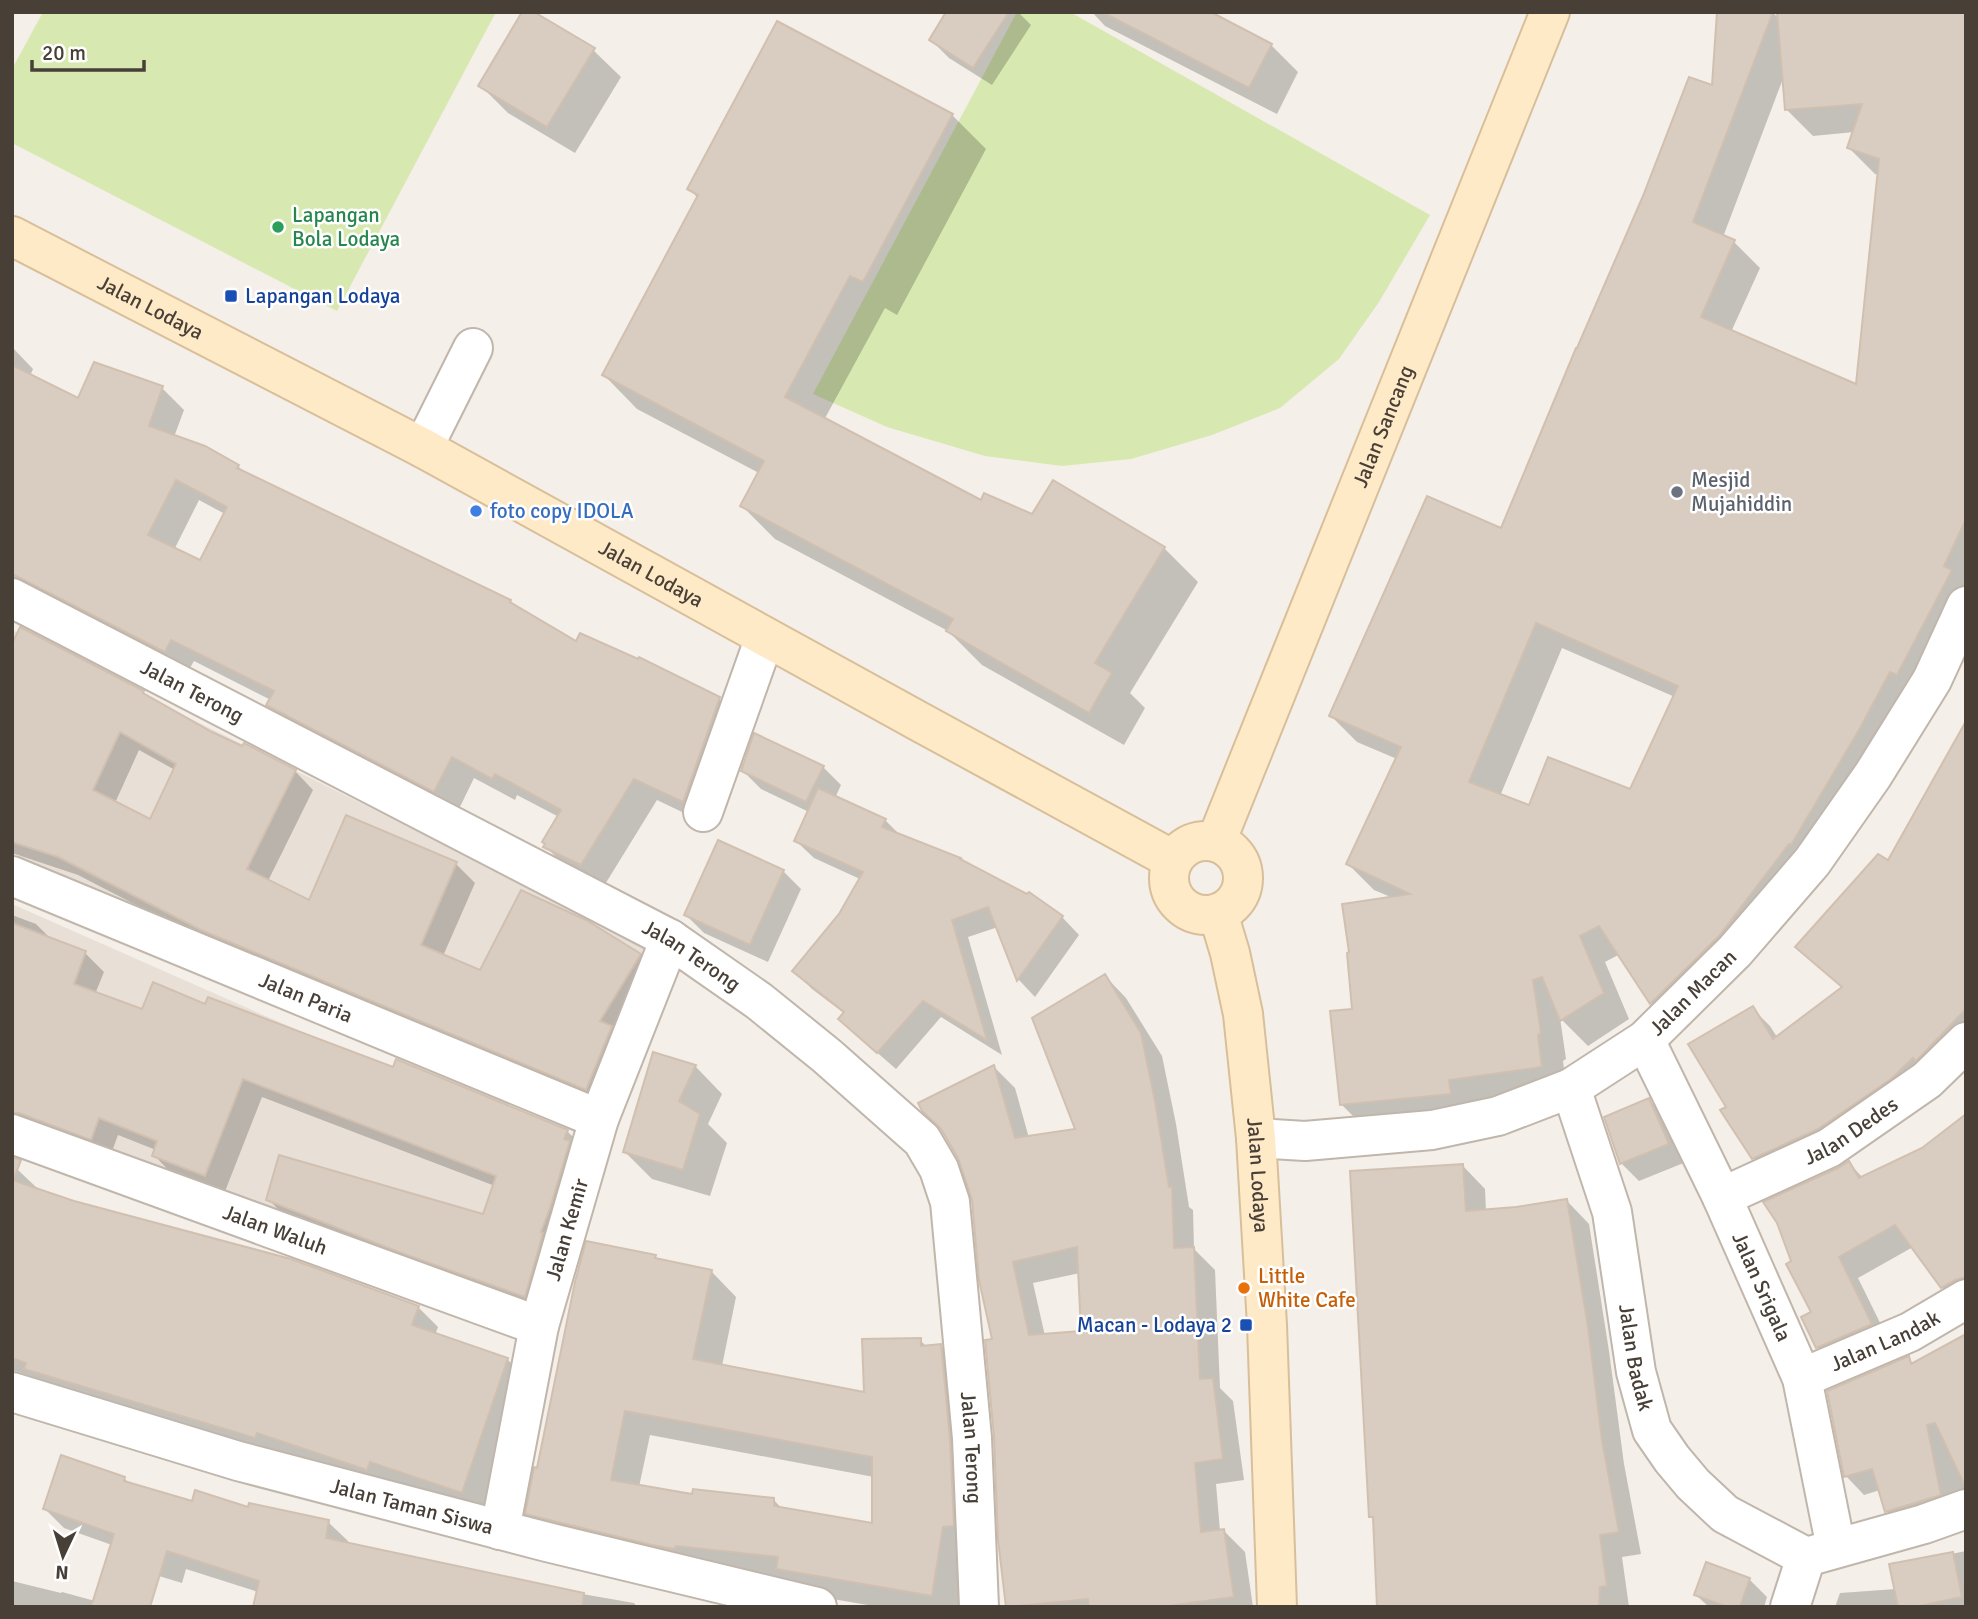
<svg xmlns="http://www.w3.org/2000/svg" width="1978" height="1619" font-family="Signika,sans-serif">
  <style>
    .residential { fill: #e8e0d6 }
    .green { fill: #d7e9b1 }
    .shadow { fill: #0003; fill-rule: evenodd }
    .building { fill: #d9ccc0; stroke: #d1c0b0; stroke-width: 2; fill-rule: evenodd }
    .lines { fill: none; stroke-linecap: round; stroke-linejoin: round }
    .street-casing { stroke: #c0b6ab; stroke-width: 42 }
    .secondary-casing { stroke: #d8bf9a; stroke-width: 42 }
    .street { stroke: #fff; stroke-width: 38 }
    .secondary { stroke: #ffeac8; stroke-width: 38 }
    .leisure-dot { fill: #2e9e5b; stroke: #fff; stroke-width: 2.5 }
    .transit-dot { fill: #1a4fb4; stroke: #fff; stroke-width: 2.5 }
    .worship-dot { fill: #6b7280; stroke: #fff; stroke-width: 2.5 }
    .shop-dot { fill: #3f7fe0; stroke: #fff; stroke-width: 2.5 }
    .food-dot { fill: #e8710a; stroke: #fff; stroke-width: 2.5 }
    .labels { text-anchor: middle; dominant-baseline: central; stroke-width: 5; stroke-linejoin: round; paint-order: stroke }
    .leisure-label { font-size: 21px; fill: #27864d; stroke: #fff; text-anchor: start }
    .transit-label { font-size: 21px; fill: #164399; stroke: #fff; text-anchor: start }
    .street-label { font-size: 21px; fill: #483f37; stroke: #fff }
    .worship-label { font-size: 21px; fill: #5b616d; stroke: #fff; text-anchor: start }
    .shop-label { font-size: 21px; fill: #366cbe; stroke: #fff; text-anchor: start }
    .food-label { font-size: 21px; fill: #c56008; stroke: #fff; text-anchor: start }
  </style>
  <rect width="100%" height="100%" fill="#f4efe8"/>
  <g class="residential">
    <path d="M12,630L651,947L585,1137L12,875Z"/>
    <path d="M12,904L578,1154L522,1321L12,1127Z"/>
  </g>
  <g class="green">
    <path d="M43,12H496L337,311L12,143V69Z"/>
    <path d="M1017,12H1070L1430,215L1379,302L1339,359L1280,408L1212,435L1131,459L1062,466L985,456L887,427L813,394Z"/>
  </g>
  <g class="shadow">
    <path d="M948,12H1018L1031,25L992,85L949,58L931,40Z"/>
    <path d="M1092,12H1207L1271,45L1298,72L1277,114L1105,26Z"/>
    <path d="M1719,12L1773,13L1780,19L1966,12V619L1677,1028L1652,1003L1620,954L1605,962L1629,1019L1588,1046L1560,1018L1566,1059L1563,1061L1567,1093L1367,1130L1341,1104L1354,1010L1393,898L1374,890L1348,864L1397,759L1357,742L1331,716L1502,530L1714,88ZM1784,76L1787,110L1813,136L1854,132L1849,148L1875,174L1879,175L1857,387L1731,332L1760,268L1734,242L1723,237ZM1562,648L1675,697L1631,791L1530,808L1500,796Z"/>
    <path d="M593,50L621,77L575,153L508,113L481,86Z"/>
    <path d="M952,115L986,149L897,315L885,308L824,420L981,503L1164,548L1198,582L1130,693L1145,708L1124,745L982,665L948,631L775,539L742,506L759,473L637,409L604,375L698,198L689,189Z"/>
    <path d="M12,347L33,369L30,376L79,400L162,388L184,410L174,437L238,466L247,475L510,602L516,608L577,643L639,661L640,659L719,699L742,721L705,823L657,800L604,886L567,868L545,846L559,817L517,795L515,800L474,778L457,813L290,727L268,705L271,700L194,661L187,673L12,584ZM199,500L225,514L201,562L174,550Z"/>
    <path d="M12,638L143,692L150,700L189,723L295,771L313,790L268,881L310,902L347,817L456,864L475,883L443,956L480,972L640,955L658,974L605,1107L221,949L78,875L12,853ZM139,750L175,770L150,821L115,803Z"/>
    <path d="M1966,728V1045L1772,1176L1754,1158L1728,1107L1752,1008L1770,1026L1777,1037L1843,988L1798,947L1889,862Z"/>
    <path d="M823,767L841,785L835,798L885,820L901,836L1028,897L1029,895L1062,917L1079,935L1035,997L1019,980L998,927L968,937L1002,1055L941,1017L896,1069L858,1036L845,1014L812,989L794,971L841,914L860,879L814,858L796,841L809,812L761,789L743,771Z"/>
    <path d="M783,871L801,889L768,962L704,933L686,915Z"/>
    <path d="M12,915L36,924L52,940L85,953L104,972L95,994L143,1011L206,1006L567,1131L586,1150L543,1315L287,1218L268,1199L485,1216L495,1186L262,1097L224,1194L172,1174L154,1155L156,1150L118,1135L110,1157L12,1126Z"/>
    <path d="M1105,976L1126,998L1162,1056L1176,1124L1189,1207L1193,1210L1194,1249L1215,1270L1220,1388L1233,1401L1244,1480L1216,1484L1220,1531H1224L1245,1552L1253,1607H1007L994,1341V1067L1015,1088L1029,1138L1078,1130ZM1080,1273L1083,1332L1045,1336L1033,1283Z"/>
    <path d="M695,1066L722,1094L708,1124L727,1143L710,1196L652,1179L625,1152Z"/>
    <path d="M1649,1100L1667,1118L1686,1162L1639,1181L1621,1163Z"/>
    <path d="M1966,1116V1306L1963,1308L1942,1287L1913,1247L1858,1278L1891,1345L1838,1368L1818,1347L1813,1313L1793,1262L1849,1163L1863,1178L1922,1149Z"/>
    <path d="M1463,1166L1485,1189L1486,1211L1567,1201L1589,1224L1609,1351L1624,1464L1641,1554L1622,1557L1629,1607H1378L1375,1520L1371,1516Z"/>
    <path d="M12,1167L17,1169L37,1188L36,1190L418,1307L438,1327L435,1335L507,1359L527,1379L481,1512L389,1481L387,1488L276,1451L275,1457L46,1388L36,1378L12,1370Z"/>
    <path d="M655,1257L659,1261L711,1271L736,1297L722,1366L865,1394L920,1340L927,1347L941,1346L966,1371L968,1552L959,1607H879L804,1594L790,1580L701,1570L553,1538L527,1513L538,1470ZM650,1435L874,1477V1525L783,1510L774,1500L694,1496L639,1487Z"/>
    <path d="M1966,1352V1510L1905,1530L1886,1511L1880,1490L1864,1495L1846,1476L1908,1358L1914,1364Z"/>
    <path d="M124,1478L131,1485L193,1503L249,1509L328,1522L348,1541L347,1544L565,1591L634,1603L637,1607H255L258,1592L186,1569L182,1583L159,1576L150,1607H12V1581L61,1593L62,1592L95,1601L112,1545L64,1528L45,1509Z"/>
    <path d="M1966,1551V1607H1835L1840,1593L1896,1589L1891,1566Z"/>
    <path d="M1749,1579L1767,1597L1764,1607H1709L1696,1595Z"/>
  </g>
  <g class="building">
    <path d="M522,12H534L595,48L547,127L478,86Z"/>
    <path d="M946,12H1009L973,68L929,40Z"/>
    <path d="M1102,12H1211L1272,44L1249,88Z"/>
    <path d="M1717,12H1773L1693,222L1735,240L1701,317L1856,384L1879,159L1847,148L1862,104L1785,110L1777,12H1966V519L1944,566L1952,570L1897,675L1890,672L1859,730L1791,845L1789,844L1719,936L1650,1004L1599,926L1580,936L1604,993L1560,1021L1542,977L1533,980L1541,1033L1538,1035L1542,1067L1449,1080L1451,1094L1340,1105L1330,1011L1352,1009L1347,953L1349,952L1342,904L1410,894L1346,864L1401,747L1329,716L1427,496L1501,528L1576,348H1577L1643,196L1689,77L1712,85ZM1536,623L1678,686L1630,789L1548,757L1529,805L1469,782Z"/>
    <path d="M777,21L953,114L863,282L850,276L785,397L981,500L984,493L1032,514L1053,480L1165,547L1095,663L1112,673L1089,713L946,631L953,619L740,506L764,461L602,375L698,195L687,189Z"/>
    <path d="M94,362L163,386L149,426L205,446L239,465L237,468L511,600L510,602L576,641L580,633L638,659L639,657L720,697L683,802L634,779L581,865L543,847L545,844L542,842L561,810L495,774L492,779L452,757L434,792L266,705L274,691L171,640L165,652L12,574V365L78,398ZM176,480L227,507L200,560L148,535Z"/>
    <path d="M20,627L144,691L143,693L212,732L242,746L244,743L296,770L247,869L309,900L346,815L457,862L421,945L480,970L521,890L586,920L641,954L600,1021L612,1026L586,1090L201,930L58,857L12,842V644ZM120,732L176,764L150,819L93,790Z"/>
    <path d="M1966,721V1009L1916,1061L1913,1058L1891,1079L1818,1129L1752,1159L1720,1110L1726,1107L1688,1044L1753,1006L1773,1039L1842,987L1795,947L1878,854L1888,860Z"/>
    <path d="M754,733L824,766L806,802L741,771Z"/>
    <path d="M818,788L886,819L882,827L961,858L960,859L1027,894L1029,892L1063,916L1017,981L988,907L952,920L987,1040L923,1001L877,1053L838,1019L844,1012L792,971L839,914L863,872L794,841Z"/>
    <path d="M718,840L784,870L750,945L684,915Z"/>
    <path d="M12,923L86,951L74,984L142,1009L153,982L205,1004L208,997L393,1067L396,1059L568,1130L564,1139L570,1141L550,1208L541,1232L543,1233L525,1297L404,1254L266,1200L279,1155L483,1214L496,1176L243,1079L205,1176L152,1156L157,1141L99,1118L91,1140L19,1113H12Z"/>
    <path d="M1105,974L1141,1033L1155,1101L1169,1187H1172L1174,1248L1194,1247L1200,1379L1213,1378L1223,1459L1195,1463L1201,1532L1224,1529L1234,1597L1162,1607H1089L1088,1599L1006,1607L998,1540L994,1437L985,1340L992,1339L979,1280L972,1200L958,1158L941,1129L922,1111L918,1103L994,1065L1015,1138L1075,1129L1032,1018ZM1077,1247L1081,1331L1029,1335L1013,1262Z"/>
    <path d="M653,1052L696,1065L679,1101L700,1114L683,1170L623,1152Z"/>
    <path d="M1649,1098L1669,1144L1620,1164L1604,1117Z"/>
    <path d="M1966,1114V1277L1955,1280L1941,1288L1895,1225L1839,1257L1872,1324L1816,1348L1801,1317L1811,1312L1786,1264L1791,1261L1777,1223L1763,1202L1838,1168L1849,1161L1859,1178L1922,1148Z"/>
    <path d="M12,1157L21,1160L14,1178L12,1177Z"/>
    <path d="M1463,1164L1466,1211L1516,1207L1567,1199L1588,1327L1602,1440L1619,1532L1600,1535L1607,1586L1600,1587L1599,1607H1377L1373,1517H1369L1350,1171Z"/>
    <path d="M12,1180L74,1201L291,1259L419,1306L412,1325L508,1358L462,1493L370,1462L367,1470L257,1433L255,1438L24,1369L26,1363L12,1358Z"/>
    <path d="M586,1241L656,1255L655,1258L712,1270L693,1359L864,1392L862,1339L921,1338V1346L941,1344L950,1439L954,1526L943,1527L932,1596L776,1569L778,1557L676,1546L675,1549L652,1545L525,1514L534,1467L537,1468L575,1282ZM625,1411L872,1457V1523L774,1506V1498L693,1489L692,1494L611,1480Z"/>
    <path d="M1966,1334V1488L1935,1423L1927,1425L1941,1495L1885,1512L1872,1469L1844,1477L1827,1391L1909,1356L1911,1364Z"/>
    <path d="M61,1455L125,1477L124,1481L192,1501L195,1490L248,1507L249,1503L329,1520L326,1538L584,1593L582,1607H253L259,1581L167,1551L150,1607H91L114,1534L43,1509Z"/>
    <path d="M1953,1552L1962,1597L1915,1607H1898L1889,1564Z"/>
    <path d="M1706,1562L1750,1578L1740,1607H1728L1694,1595Z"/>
  </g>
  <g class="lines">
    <g class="street-casing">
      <g id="street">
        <path d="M423,448L473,348"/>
        <path id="s1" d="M12,598L670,939L759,1001L827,1056L922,1140L939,1169L950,1202L972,1438L979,1607"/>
        <path d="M703,812L765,637"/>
        <path id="s2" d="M12,876L599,1119"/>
        <path id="s3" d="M1645,1040L1722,1197L1802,1378L1836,1548"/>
        <path id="s4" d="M1571,1088L1612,1212L1636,1372L1652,1430L1672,1459L1693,1484L1725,1514L1806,1557"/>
        <path id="s5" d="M12,1134L539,1326"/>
        <path id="s6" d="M1256,1138L1305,1141L1432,1130L1498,1116L1571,1088L1645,1040L1735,951L1812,862L1873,775L1932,680L1966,606"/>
        <path id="s7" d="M1722,1197L1829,1148L1927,1080L1966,1042"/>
        <path id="s8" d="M1802,1378L1910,1332L1966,1299"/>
        <path id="s9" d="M12,1392L238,1461L547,1542L817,1607"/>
        <path id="s10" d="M500,1530L539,1326L599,1119L670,939"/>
        <path d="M1810,1556L1924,1524L1966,1509"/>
        <path d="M1790,1607L1806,1557"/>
      </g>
    </g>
    <g class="secondary-casing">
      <g id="secondary">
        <path id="s11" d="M12,236L423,448L920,722L1173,860"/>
        <circle cx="1206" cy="878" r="37"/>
        <path id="s12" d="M1216,842L1550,12"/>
        <path id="s13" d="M1218,913L1230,953L1243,1014L1256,1138L1267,1325L1277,1607"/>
      </g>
    </g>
    <use href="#street" class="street"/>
    <use href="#secondary" class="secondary"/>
  </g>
  <circle class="leisure-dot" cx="278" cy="227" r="7"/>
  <g class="transit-dot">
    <rect x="224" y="289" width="14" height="14" rx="3.5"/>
    <rect x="1239" y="1318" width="14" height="14" rx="3.5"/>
  </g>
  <circle class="worship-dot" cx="1677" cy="492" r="7"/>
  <circle class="shop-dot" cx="476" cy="511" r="7"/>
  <circle class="food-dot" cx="1244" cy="1288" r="7"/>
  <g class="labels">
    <g class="leisure-label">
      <text x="292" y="215">Lapangan<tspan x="292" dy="24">Bola Lodaya</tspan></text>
    </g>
    <g class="transit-label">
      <text x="245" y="296">Lapangan Lodaya</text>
      <text x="1232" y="1325" text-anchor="end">Macan - Lodaya 2</text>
    </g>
    <g class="street-label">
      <text stroke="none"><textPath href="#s11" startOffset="156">Jalan Lodaya</textPath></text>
      <text stroke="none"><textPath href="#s12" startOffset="448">Jalan Sancang</textPath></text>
      <text stroke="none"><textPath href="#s11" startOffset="723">Jalan Lodaya</textPath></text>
      <text stroke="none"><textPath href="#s1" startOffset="203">Jalan Terong</textPath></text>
      <text stroke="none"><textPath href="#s1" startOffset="768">Jalan Terong</textPath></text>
      <text stroke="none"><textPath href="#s6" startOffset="478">Jalan Macan</textPath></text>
      <text stroke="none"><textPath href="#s2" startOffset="318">Jalan Paria</textPath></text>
      <text stroke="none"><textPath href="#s7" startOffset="145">Jalan Dedes</textPath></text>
      <text stroke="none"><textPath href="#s13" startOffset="266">Jalan Lodaya</textPath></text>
      <text stroke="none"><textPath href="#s10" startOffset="308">Jalan Kemir</textPath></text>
      <text stroke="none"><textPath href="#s5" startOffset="280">Jalan Waluh</textPath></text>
      <text stroke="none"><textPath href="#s3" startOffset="273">Jalan Srigala</textPath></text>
      <text stroke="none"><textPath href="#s8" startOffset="91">Jalan Landak</textPath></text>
      <text stroke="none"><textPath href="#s4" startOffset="278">Jalan Badak</textPath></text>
      <text stroke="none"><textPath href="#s1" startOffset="1379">Jalan Terong</textPath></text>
      <text stroke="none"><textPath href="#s9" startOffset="416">Jalan Taman Siswa</textPath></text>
    </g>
    <g class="worship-label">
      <text x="1691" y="480">Mesjid<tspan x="1691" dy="24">Mujahiddin</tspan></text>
    </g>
    <g class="shop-label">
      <text x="490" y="511">foto copy IDOLA</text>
    </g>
    <g class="food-label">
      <text x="1258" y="1276">Little<tspan x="1258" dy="24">White Cafe</tspan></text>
    </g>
  </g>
  <rect width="1978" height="1619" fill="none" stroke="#483f37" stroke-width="28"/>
  <g transform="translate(63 1556) rotate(184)" stroke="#ffffff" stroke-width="5" paint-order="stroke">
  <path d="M0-5L12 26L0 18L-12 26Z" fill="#483f37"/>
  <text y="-10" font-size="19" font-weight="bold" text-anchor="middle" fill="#483f37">N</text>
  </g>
  <path d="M32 60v10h112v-10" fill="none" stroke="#483f37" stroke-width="3.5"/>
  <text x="42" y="60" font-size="21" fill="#483f37" stroke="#ffffff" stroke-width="5" paint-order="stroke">20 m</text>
</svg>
